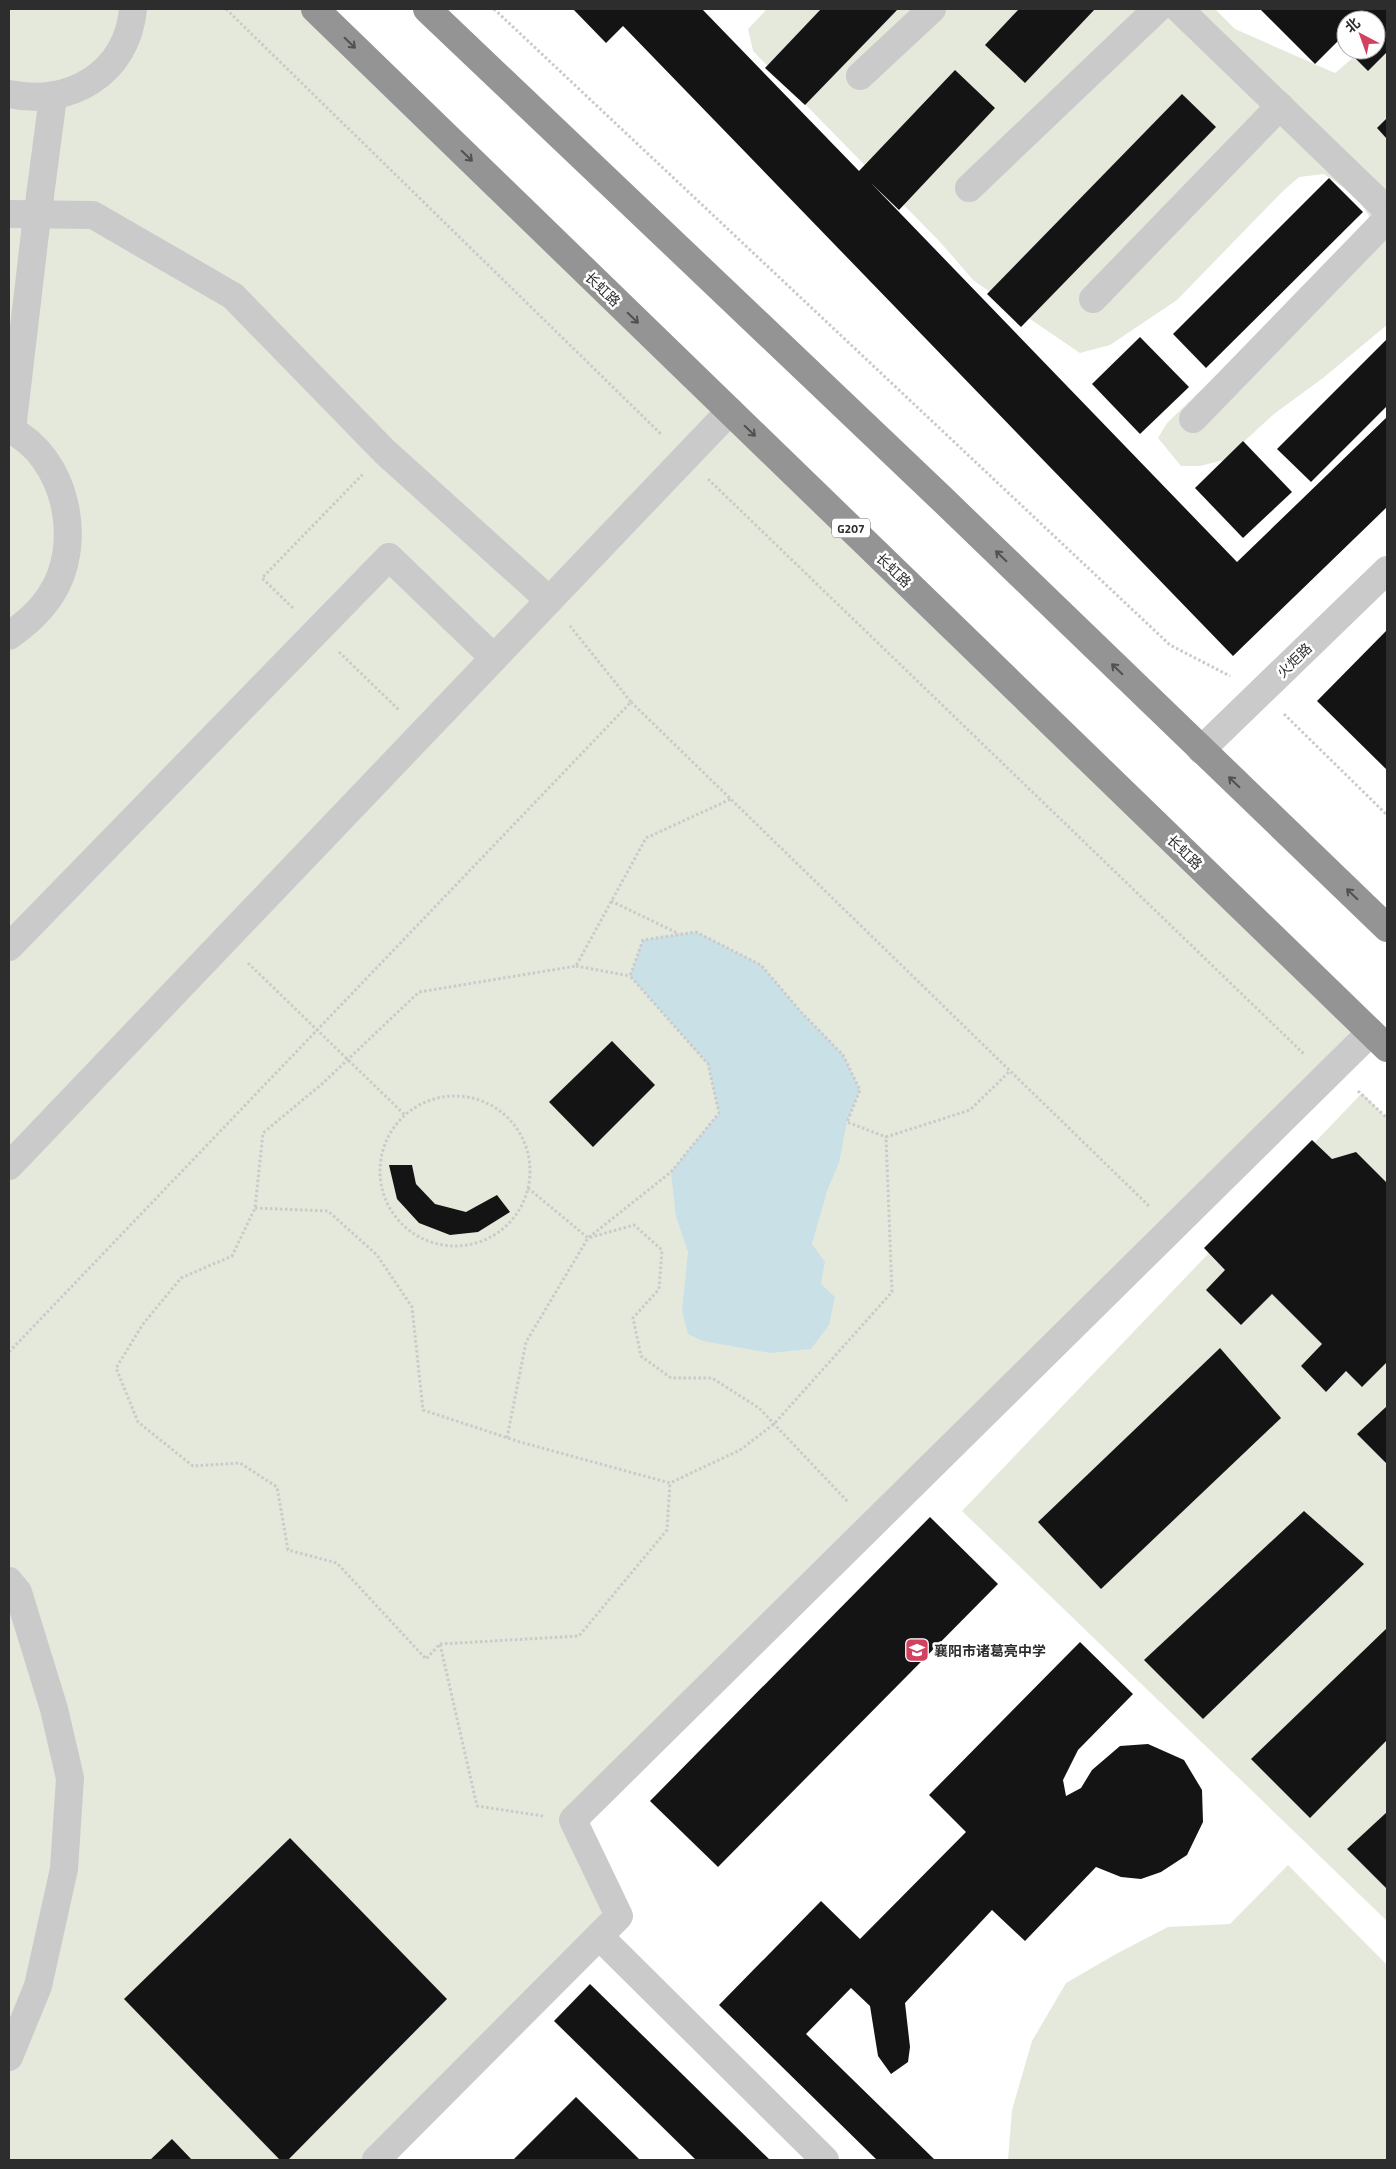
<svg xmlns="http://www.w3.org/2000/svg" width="1396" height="2169" font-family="'Titillium Web','Noto Sans SC',sans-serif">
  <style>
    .green { fill: #e5e9dc }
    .water { fill: #cae0e7 }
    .building { fill: #141414 }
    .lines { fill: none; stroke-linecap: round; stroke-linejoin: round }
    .path { stroke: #cacaca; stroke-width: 3; stroke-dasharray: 2.5 2.5; stroke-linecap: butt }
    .minor { stroke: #cacaca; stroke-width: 28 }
    .highway { stroke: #949494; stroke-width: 28 }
    .minor-bridge { stroke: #cacaca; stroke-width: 28 }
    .oneway { stroke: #515151 }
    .labels { text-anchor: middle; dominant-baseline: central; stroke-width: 5; stroke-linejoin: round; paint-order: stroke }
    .shield { fill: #fff; stroke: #6c6c6c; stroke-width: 1 }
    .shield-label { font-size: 12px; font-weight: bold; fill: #2d2d2d }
    .street-label { font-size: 14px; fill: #2d2d2d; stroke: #fff }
    .poi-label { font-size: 14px; font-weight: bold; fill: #2d2d2d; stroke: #fff; text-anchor: start }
  </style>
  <rect width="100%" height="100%" fill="#fff"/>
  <g class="green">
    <path d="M9,9H315L1371,1032L573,1820L619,1916L370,2160H9Z"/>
    <path d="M767,9H1215L1235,29L1335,73L1362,50H1376V39L1387,29V325L1323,378L1274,414L1224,460L1200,466H1181L1158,438L1167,423L1363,233L1369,216L1356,196L1324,174L1299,177L1282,192L1177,300L1110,345L1080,353L974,281L940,242L753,51L748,29Z"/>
    <path d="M1362,1093L1387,1118V1921L962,1511Z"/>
    <path d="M1288,1865L1387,1965V2160H1008L1012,2110L1032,2041L1066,1983L1116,1954L1168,1927L1230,1924Z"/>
  </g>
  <path class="water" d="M696,932L761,965L801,1012L843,1055L860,1090L847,1122L839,1163L827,1191L812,1244L825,1262L821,1284L835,1297L829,1325L811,1349L770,1353L703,1341L688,1334L682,1311L688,1252L676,1217L671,1172L719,1113L708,1064L630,976L643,940Z"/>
  <g class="building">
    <path d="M573,9H702L859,171L955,70L995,108L899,210L871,183L1237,562L1387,417V507L1233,656L623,26L606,43Z"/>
    <path d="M821,9H898L805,105L765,68Z"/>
    <path d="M1019,9H1095L1025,83L985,45Z"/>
    <path d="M1260,9H1387V52L1368,71L1347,50H1376V20H1346V49L1338,41L1315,64Z"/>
    <path d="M1182,94L1216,127L1021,327L987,294Z"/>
    <path d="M1387,118V139L1377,128Z"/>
    <path d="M1329,178L1363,212L1206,368L1173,334Z"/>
    <path d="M1140,337L1189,387L1140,434L1092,384Z"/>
    <path d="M1387,339V406L1311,482L1277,449Z"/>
    <path d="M1243,441L1292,492L1243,538L1195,488Z"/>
    <path d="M1387,630V770L1317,701Z"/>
    <path d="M612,1041L655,1085L593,1147L549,1102Z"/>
    <path d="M1312,1140L1332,1159L1356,1152L1387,1183V1362L1362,1387L1346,1371L1326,1392L1301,1366L1322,1344L1272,1294L1241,1325L1206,1290L1225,1270L1204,1248Z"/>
    <path d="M389,1165H412L416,1184L435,1204L466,1212L497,1195L510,1212L478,1232L450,1235L419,1223L397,1199Z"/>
    <path d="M1220,1348L1281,1418L1101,1589L1038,1522Z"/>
    <path d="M1387,1406V1464L1357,1434Z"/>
    <path d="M1304,1511L1364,1564L1203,1719L1144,1660Z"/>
    <path d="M930,1517L998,1584L718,1867L650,1801Z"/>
    <path d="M1387,1628V1740L1310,1818L1251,1759Z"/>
    <path d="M1080,1642L1133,1694L1078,1750L1063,1780L1066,1796L1081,1788L1092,1770L1120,1746L1148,1744L1184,1760L1202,1790L1203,1822L1187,1855L1161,1872L1141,1879L1121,1877L1096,1867L1025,1941L992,1910L905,2003L910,2047L908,2062L891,2074L878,2056L870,2006L851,1988L806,2034L935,2160H877L719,2005L821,1901L860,1939L966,1832L929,1795Z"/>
    <path d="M1387,1812V1889L1347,1849Z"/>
    <path d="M290,1838L447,1999L288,2160H280L124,1999Z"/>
    <path d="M590,1984L770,2160H696L554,2021Z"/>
    <path d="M576,2097L640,2160H513Z"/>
    <path d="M172,2139L192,2160H150Z"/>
  </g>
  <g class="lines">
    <g class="path">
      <path d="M226,9L662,435"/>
      <path d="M494,9L1170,645L1230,676"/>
      <path d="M708,479L1304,1054"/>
      <path d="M293,608L262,578L363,474"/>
      <path d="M339,652L399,710"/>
      <path d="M631,702L1150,1207"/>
      <path d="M1284,714L1387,815"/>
      <path d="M611,901L679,934"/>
      <path d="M248,963L405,1115"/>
      <path d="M576,966L630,976"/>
      <path d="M1358,1091L1387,1118"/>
      <circle cx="455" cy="1171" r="75"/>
      <path d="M528,1188L588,1238L634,1225L662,1250L659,1289L633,1318L641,1356L671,1378H712L759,1408L848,1502"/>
      <path d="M255,1208L328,1211L377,1255L412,1307L423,1410L520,1442L670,1483L740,1450L774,1424L892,1292L886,1137L970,1110L1010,1071"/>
      <path d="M9,1352L631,702L570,626"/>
      <path d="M507,1438L526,1342L588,1238L671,1172L719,1113L708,1064L630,976L643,940L696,932L761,965L801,1012L843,1055L860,1090L847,1122L886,1137"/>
      <path d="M440,1644L579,1636L667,1530L670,1483"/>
      <path d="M543,1816L477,1806L440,1644L426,1659L337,1563L288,1550L277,1487L240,1463L193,1466L138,1422L116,1368L143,1324L181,1278L232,1256L255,1208L263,1133L323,1083L419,992L576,966L646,838L731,799"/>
    </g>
    <g class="minor">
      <path d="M1179,9L1387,210"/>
      <path d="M860,76L932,9"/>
      <path d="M9,94C69,107 127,74 133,9"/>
      <path d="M969,188L1157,9"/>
      <path d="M40,196L53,97"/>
      <path d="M9,214L93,215L233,296L385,452L549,600"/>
      <path d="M1093,299L1280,106"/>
      <path d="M1193,419L1387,219"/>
      <path d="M9,429C67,457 85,545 50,596C39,613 25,624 9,636"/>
      <path d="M12,430L35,233"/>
      <path d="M1201,750L1387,570"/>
      <path d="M9,947L389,557L494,658"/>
      <path d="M9,1166L730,411"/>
      <path d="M9,1581L18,1592L54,1709L70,1778L64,1869L38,1986L9,2057"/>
      <path d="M599,1936L825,2160"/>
      <path d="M376,2160L619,1916L573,1820L1371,1032"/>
    </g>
    <g class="highway">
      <path d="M315,9L1387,1048"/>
      <path d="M427,9L940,497L1387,928"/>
    </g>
    <path class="minor-bridge" d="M35,233L40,196"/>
  </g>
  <defs><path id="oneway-shaft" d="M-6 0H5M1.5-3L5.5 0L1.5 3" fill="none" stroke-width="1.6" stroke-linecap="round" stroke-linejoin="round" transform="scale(1.25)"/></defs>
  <g class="oneway">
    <use href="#oneway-shaft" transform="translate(350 43) rotate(44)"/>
    <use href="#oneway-shaft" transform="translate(467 156) rotate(44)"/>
    <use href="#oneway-shaft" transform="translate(633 318) rotate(44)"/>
    <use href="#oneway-shaft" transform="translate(750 431) rotate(44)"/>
    <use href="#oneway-shaft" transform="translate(1001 556) rotate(-136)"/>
    <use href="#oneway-shaft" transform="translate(1117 669) rotate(-136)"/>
    <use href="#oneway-shaft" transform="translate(1234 782) rotate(-136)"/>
    <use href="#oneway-shaft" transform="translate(1352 894) rotate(-136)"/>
  </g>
  <defs>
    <g id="school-square" transform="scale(1.25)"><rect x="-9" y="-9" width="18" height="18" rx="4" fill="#d34161" stroke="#fff"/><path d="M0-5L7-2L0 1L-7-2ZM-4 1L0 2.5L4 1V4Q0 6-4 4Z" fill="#fff"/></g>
  </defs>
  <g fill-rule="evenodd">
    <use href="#school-square" x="917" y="1650"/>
  </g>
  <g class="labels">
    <rect class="shield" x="832" y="518.5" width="38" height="19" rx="4"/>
    <g class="shield-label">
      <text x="851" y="528">G207</text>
    </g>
    <g class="street-label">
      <text transform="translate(603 289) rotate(44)">长虹路</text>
      <text transform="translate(894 570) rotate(44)">长虹路</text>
      <text transform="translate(1294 660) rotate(-44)">火炬路</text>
      <text transform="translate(1185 852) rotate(44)">长虹路</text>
    </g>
    <g class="poi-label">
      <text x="934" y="1650">襄阳市诸葛亮中学</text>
    </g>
  </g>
  <rect width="1396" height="2169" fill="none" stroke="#2d2d2d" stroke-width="20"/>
  <g transform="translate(1361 35) rotate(319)"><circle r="24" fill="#ffffff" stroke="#ababab"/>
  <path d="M0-4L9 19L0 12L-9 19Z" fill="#d34161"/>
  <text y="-8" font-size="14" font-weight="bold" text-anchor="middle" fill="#2d2d2d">北</text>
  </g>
</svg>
